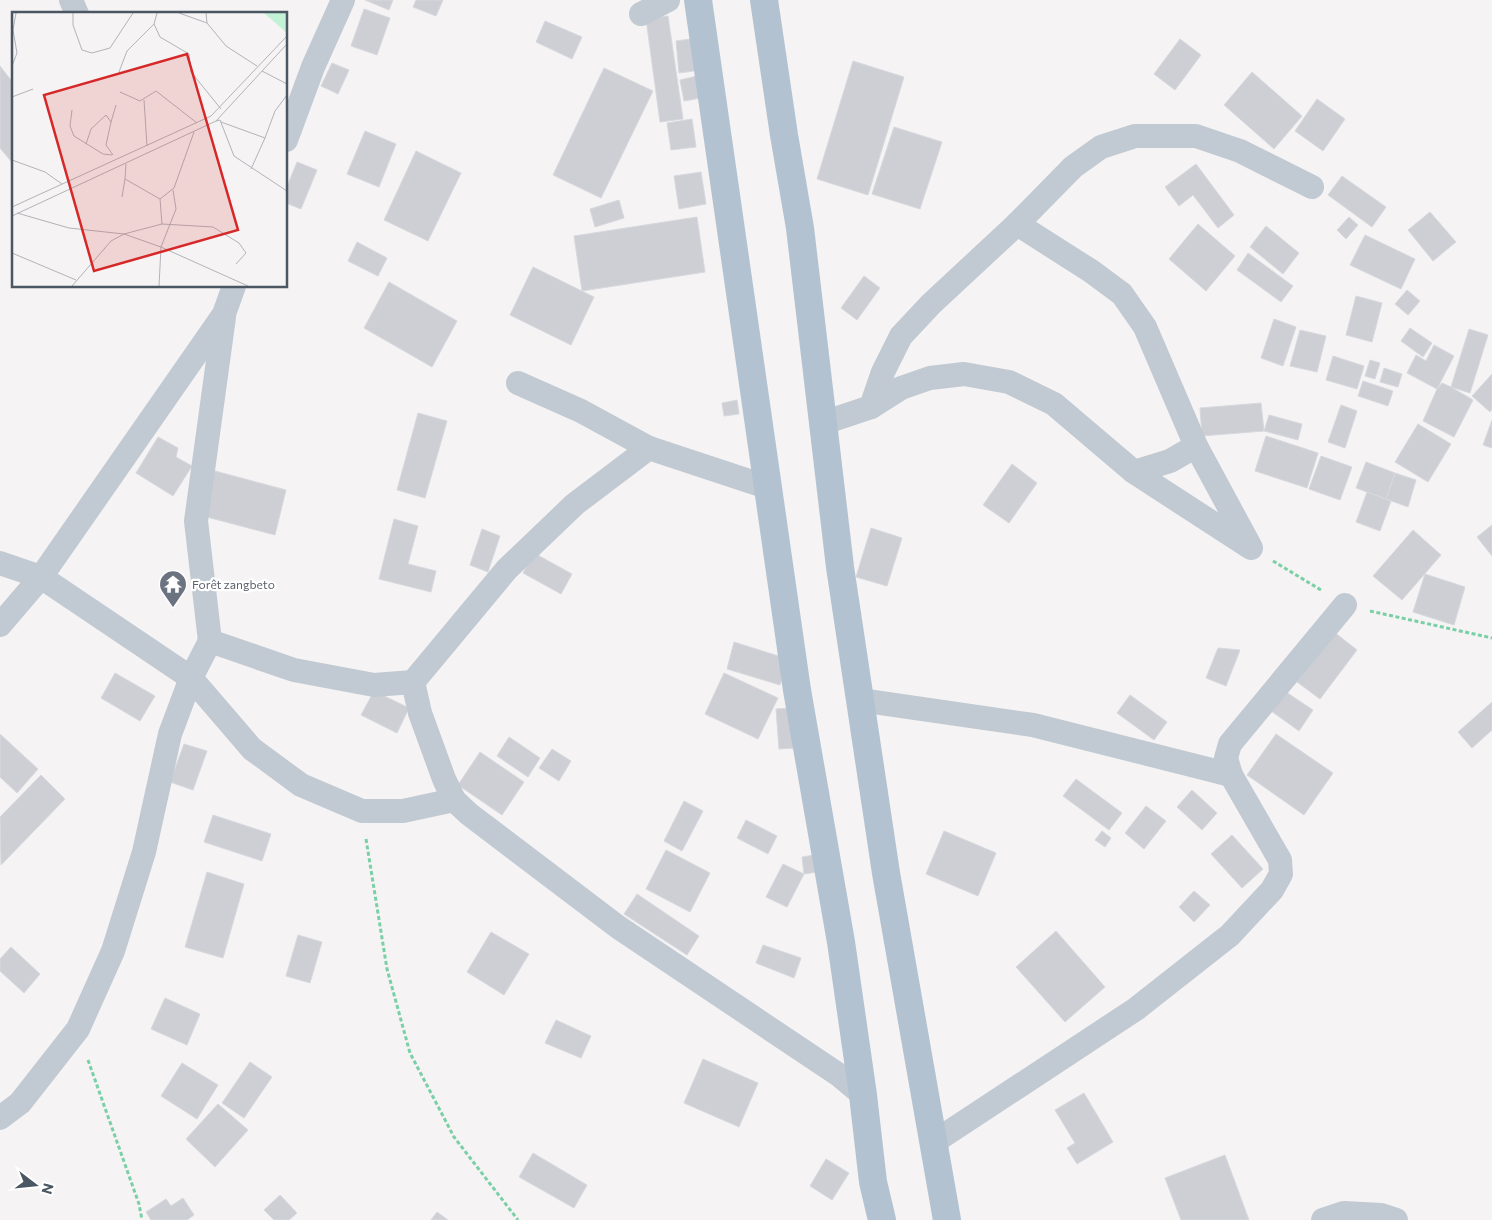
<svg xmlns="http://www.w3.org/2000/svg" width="1492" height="1220" font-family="Commissioner,sans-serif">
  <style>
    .building { fill: #cdcfd5; stroke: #d7d9de }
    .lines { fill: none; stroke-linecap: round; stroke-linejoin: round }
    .path { stroke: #7ad0a6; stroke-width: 3; stroke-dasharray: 4 2.5; stroke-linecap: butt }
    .minor { stroke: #c1cad2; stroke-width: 24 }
    .primary { stroke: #b3c2d1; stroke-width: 28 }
    .labels { text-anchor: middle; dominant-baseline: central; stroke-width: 4.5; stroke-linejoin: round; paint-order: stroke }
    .worship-label { font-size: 12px; fill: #5b616d; stroke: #fff; text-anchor: start }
    .inset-road { fill: none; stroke: #b1b4b9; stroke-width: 1 }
    .view { fill: #d62828; fill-opacity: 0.15; stroke: #d62828; stroke-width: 2.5 }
    .inset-edge { fill: none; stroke: #4a5661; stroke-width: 2.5 }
  </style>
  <rect width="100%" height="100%" fill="#f5f3f3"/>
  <g class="building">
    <path d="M365,0H393L389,10Z"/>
    <path d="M416,0H443L436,16L413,7Z"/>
    <path d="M364,9L390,18L377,55L351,46Z"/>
    <path d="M668,16L683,119L660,122L646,19Z"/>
    <path d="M545,21L582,37L572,59L536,42Z"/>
    <path d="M698,38L701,70L679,73L676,41Z"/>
    <path d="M1180,39L1201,55L1175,90L1154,74Z"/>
    <path d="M853,61L904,77L868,195L817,179Z"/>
    <path d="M332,63L349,70L338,94L321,86Z"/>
    <path d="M0,66L14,84V165L0,148Z"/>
    <path d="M604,68L653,91L601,198L553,175Z"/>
    <path d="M1252,72L1302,116L1274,149L1224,105Z"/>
    <path d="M697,76L701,98L684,101L680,80Z"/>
    <path d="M1317,99L1345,119L1323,151L1295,131Z"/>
    <path d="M692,119L696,147L671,150L667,123Z"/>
    <path d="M894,127L942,142L920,209L872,194Z"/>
    <path d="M365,131L396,144L379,187L347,174Z"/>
    <path d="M416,151L461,173L428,241L384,220Z"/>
    <path d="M297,162L317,170L301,209L286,203V189Z"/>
    <path d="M1196,164L1234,215L1218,228L1193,195L1179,206L1165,187Z"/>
    <path d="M701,172L706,204L679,209L674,176Z"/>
    <path d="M1342,176L1386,207L1372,227L1328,195Z"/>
    <path d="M619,200L624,218L595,227L590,209Z"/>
    <path d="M1430,212L1456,242L1433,261L1408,230Z"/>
    <path d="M697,217L705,272L582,291L574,236Z"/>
    <path d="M1349,217L1358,225L1346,239L1337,230Z"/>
    <path d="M1198,224L1235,256L1206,291L1169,259Z"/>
    <path d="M1266,226L1299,253L1283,274L1250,247Z"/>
    <path d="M1365,235L1415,259L1401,289L1350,265Z"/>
    <path d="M357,242L387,258L378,276L348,261Z"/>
    <path d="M1248,253L1293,286L1281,302L1237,270Z"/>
    <path d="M533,267L594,297L571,345L510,315Z"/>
    <path d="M864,276L880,288L857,320L841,308Z"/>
    <path d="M389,282L457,321L432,367L364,328Z"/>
    <path d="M1407,290L1420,301L1408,315L1395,304Z"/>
    <path d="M1356,296L1382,303L1372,342L1346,335Z"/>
    <path d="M1274,319L1296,327L1283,366L1261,358Z"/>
    <path d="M1410,328L1432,343L1423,357L1401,341Z"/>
    <path d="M1469,329L1488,335L1470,393L1451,387Z"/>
    <path d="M1300,330L1326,336L1317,372L1290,366Z"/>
    <path d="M1434,345L1454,356L1437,389L1407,373L1416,355L1426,361Z"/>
    <path d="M1333,356L1364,366L1357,389L1326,380Z"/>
    <path d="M1370,360L1380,363L1375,379L1365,376Z"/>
    <path d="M1384,368L1402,374L1398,387L1380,382Z"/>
    <path d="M1492,374V409L1490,412L1472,396Z"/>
    <path d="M1363,381L1393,391L1388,406L1358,396Z"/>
    <path d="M1442,383L1451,387L1473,400L1454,437L1423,421L1437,389Z"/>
    <path d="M737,400L739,414L724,416L722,403Z"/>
    <path d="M1261,403L1264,431L1202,436L1200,408Z"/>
    <path d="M1341,405L1357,411L1345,448L1328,442Z"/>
    <path d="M418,413L447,421L425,498L397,490Z"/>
    <path d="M1269,415L1302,424L1298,440L1264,431Z"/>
    <path d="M1492,420V448L1483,445Z"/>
    <path d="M1418,424L1451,444L1428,482L1395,462Z"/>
    <path d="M1266,436L1318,453L1307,488L1255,471Z"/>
    <path d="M158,437L178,448L176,457L192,466L173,496L136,473Z"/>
    <path d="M1321,456L1352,467L1340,500L1309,489Z"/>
    <path d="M1366,462L1395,473L1386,499L1356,488Z"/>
    <path d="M1012,464L1037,483L1009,523L983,505Z"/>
    <path d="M215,471L286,490L275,535L203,516Z"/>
    <path d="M1395,473L1416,480L1408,507L1386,499Z"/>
    <path d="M1367,492L1391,501L1380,531L1356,522Z"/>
    <path d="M394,519L418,526L408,564L436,571L431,592L379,579Z"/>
    <path d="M1492,525V556L1477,537Z"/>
    <path d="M871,528L902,538L887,586L856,577Z"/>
    <path d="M482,529L500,536L488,572L470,565Z"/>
    <path d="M1413,530L1441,555L1402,600L1373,576Z"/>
    <path d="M534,553L572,574L561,594L523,573Z"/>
    <path d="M1425,574L1465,587L1454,625L1413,612Z"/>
    <path d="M1334,632L1357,650L1320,699L1297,682Z"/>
    <path d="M734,642L788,659L780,685L727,669Z"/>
    <path d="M1218,648L1240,650L1226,686L1206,678Z"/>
    <path d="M115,673L155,696L140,721L101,698Z"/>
    <path d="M724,673L778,698L758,739L705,714Z"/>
    <path d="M1280,688L1313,710L1299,731L1267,708Z"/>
    <path d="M374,691L409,708L397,733L361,715Z"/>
    <path d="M1130,695L1167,722L1154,740L1117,713Z"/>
    <path d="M1492,702V730L1472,748L1458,732Z"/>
    <path d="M793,708L796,748L779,749L776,709Z"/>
    <path d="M0,734L38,769L17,793L0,777Z"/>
    <path d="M1276,734L1333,773L1304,815L1247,775Z"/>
    <path d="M509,737L540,758L528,777L497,756Z"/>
    <path d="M184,744L207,751L193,790L170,782Z"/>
    <path d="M552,749L571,761L559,781L539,768Z"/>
    <path d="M480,752L524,782L502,815L458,785Z"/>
    <path d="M41,775L65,799L1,865L0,817Z"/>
    <path d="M1076,779L1122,813L1109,830L1063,796Z"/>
    <path d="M1192,790L1217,813L1202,830L1177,807Z"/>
    <path d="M684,801L703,811L682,851L664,841Z"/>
    <path d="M1146,806L1166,821L1144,849L1125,833Z"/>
    <path d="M213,815L271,834L262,861L204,842Z"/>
    <path d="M746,820L777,836L768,854L737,838Z"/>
    <path d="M944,831L996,853L978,896L926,874Z"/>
    <path d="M1102,831L1111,838L1105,847L1095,840Z"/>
    <path d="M1232,835L1263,869L1242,888L1211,854Z"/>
    <path d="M666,850L710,873L690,912L646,889Z"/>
    <path d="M815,855L817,872L804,874L802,857Z"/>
    <path d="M783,864L804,874L787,907L766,897Z"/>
    <path d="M207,872L244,884L223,958L185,947Z"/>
    <path d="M1194,891L1210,905L1194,922L1179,907Z"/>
    <path d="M637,894L699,936L687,955L624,914Z"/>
    <path d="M1056,931L1105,987L1065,1022L1016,967Z"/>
    <path d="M491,932L529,954L504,995L467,972Z"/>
    <path d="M298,935L322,942L310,983L286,976Z"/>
    <path d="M763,945L801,958L794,978L756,963Z"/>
    <path d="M11,947L40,974L24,993L0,971V959Z"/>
    <path d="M165,998L200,1014L187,1045L151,1029Z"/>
    <path d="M556,1020L591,1036L581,1058L545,1043Z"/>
    <path d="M703,1059L758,1083L739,1127L684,1103Z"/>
    <path d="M250,1062L272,1077L244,1118L222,1103Z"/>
    <path d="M182,1063L218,1085L197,1119L161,1096Z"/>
    <path d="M1084,1093L1113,1142L1077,1164L1067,1148L1075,1143L1055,1110Z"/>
    <path d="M218,1104L248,1130L215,1167L186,1139Z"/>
    <path d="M533,1153L587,1185L574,1208L519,1177Z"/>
    <path d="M1225,1155L1249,1220H1181L1165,1178Z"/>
    <path d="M826,1159L849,1173L832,1200L810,1186Z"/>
    <path d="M280,1195L297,1213L289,1220H274L264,1210Z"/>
    <path d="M183,1198L194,1215L187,1220H151L146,1212L166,1199L171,1206Z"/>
    <path d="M437,1212L448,1220H431Z"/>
  </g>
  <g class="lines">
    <g class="path">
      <path d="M1273,561L1321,590"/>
      <path d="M1370,611L1492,638"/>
      <path d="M366,839L387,969L410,1053L454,1137L518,1220"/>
      <path d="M88,1060L139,1204L142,1220"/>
    </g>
    <g class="minor">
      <path d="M71,0L77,14"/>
      <path d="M641,14L668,0"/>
      <path d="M286,140L313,67L343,0"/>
      <path d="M518,383L581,411L649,448"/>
      <path d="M871,407L901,388L930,378L964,374L1009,382L1054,404L1134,472L1170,461L1196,446L1145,327L1122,294L1091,271L1017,224"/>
      <path d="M823,423L871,407L883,372L901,336L931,304L1017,224L1073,167L1101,147L1135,136H1196L1240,151L1312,187"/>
      <path d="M1196,446L1250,546"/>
      <path d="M1134,472L1251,548"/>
      <path d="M767,487L649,448L575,504L507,569L413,682L420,713L444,779L454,800L469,814L618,927L839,1075L863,1095"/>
      <path d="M0,563L41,577L191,678L252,749L301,785L362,811H403L454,800"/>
      <path d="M0,625L41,577L224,314L234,286"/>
      <path d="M210,641L196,521L224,317"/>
      <path d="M860,700L1033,725L1231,775"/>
      <path d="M0,1118L20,1103L78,1029L113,951L144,852L170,734L191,678L210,641L294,670L374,685L413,682"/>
      <path d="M934,1142L1136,1009L1230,935L1272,890L1281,874L1280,860L1231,775L1226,758L1230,744L1345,605"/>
      <path d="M1323,1220L1344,1213L1381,1215L1396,1220"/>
    </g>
    <g class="primary">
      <path d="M698,0L797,690L841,942L863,1095L873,1182L882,1220"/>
      <path d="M764,0L784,135L800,228L840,567L886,873L947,1220"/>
    </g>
  </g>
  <defs>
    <g id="temple-pin" transform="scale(1.4375)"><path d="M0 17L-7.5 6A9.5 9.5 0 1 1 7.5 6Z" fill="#6b7280" stroke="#fff"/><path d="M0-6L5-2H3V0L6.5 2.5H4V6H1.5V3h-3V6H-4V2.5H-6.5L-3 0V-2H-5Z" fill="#fff"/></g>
  </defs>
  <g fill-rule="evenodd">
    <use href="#temple-pin" x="173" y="584"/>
  </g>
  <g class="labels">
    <g class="worship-label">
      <text x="192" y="584">Forêt zangbeto</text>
    </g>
  </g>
  <g transform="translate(12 12)">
    <rect width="275" height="275" fill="#f5f3f3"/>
    <path d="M252,1H275V21Z" fill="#c3f1d5"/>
    <path class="inset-road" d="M61,1V13L70,38L80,41L98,36L121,1M145,1L142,12L148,25L177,42L179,60L209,97M167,1L195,11M194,1L195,11L214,34L245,54M0,54L5,41L1,18L4,1M250,59L275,72M107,60L115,39L142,12M108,80L128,89L144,79L185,111M0,85L21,77M132,88L135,134M60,98L58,114L62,124L91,142L100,143M204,109L208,108L222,144L275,179M99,110L104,93M209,110L253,126L239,157M253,126L263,99L275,83M74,132L79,117L94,103L99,110L94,133L101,143M0,148L33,160L50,172M114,152L113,167L148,187L162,176L182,120M110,185L113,167M148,187L150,212L201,215L227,231L234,241L224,252M0,195L199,104L275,24M5,201L57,216L112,222L149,235L236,274M0,204L204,109L275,32M0,241L64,268M60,274L99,229L112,222L150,212M147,274L149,235L164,197L161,178"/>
    <path class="view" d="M175,42L226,218L82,259L32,83Z"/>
    <rect width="275" height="275" class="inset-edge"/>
  </g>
  <g transform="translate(35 1185) rotate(106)" stroke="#ffffff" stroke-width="4" paint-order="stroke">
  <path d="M0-4L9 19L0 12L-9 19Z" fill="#4a5661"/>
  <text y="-8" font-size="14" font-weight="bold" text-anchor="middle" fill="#4a5661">N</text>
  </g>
</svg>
